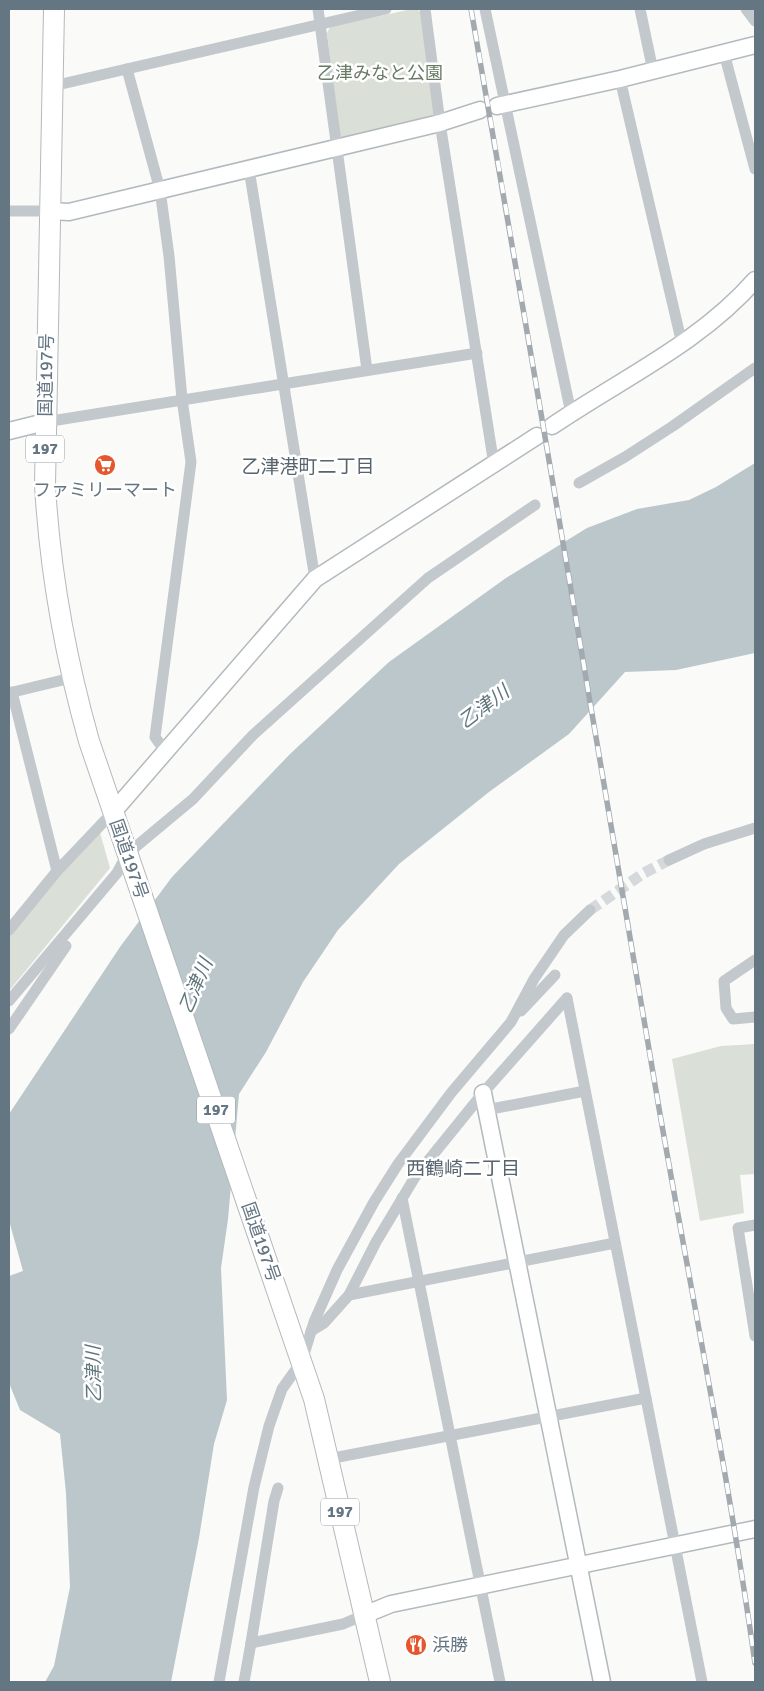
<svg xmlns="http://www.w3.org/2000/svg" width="764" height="1691" font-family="Signika,'Noto Sans JP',sans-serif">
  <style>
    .green { fill: #dadfd7 }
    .water { fill: #bbc7cb }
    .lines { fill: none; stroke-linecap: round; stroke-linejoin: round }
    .street-tunnel { stroke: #d5d9db; stroke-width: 11; stroke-dasharray: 11 5.5; stroke-linecap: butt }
    .secondary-casing { stroke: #b3babf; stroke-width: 19 }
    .highway-casing { stroke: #b4b9bd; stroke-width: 22 }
    .street { stroke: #c3c8cc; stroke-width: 11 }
    .secondary { stroke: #fff; stroke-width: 16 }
    .highway { stroke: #fff; stroke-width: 20 }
    .rail-casing { stroke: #a2aab0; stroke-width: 5.5 }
    .rail { stroke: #fff; stroke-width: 4; stroke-dasharray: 11; stroke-linecap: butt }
    .labels { text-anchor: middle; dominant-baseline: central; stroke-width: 5; stroke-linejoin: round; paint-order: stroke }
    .shield { fill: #fff; stroke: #939fa8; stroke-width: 1 }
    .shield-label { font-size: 16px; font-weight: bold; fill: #657683 }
    .park-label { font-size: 18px; fill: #687a64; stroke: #fff }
    .street-label { font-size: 18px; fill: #657683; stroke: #fff }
    .poi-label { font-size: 18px; fill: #657683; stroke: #fff }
    .neighbourhood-label { font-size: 19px; fill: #57646e; stroke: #fff }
    .water-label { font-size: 19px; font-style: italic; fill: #60757c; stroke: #fff }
  </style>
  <rect width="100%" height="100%" fill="#fafaf8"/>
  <g class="green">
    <path d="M412,9H417L420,12L435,114L431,119L346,140L340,136L327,33L330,27Z"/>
    <path d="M99,829L110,868L9,991V932Z"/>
    <path d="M755,1044V1174L740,1175L744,1213L700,1221L672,1059L721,1046Z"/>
  </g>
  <path class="water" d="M755,463V653L676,670L625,672L569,734L489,792L399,864L338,930L303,982L266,1052L239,1094L228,1219L221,1268L227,1400L214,1444L199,1538L171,1682H45L54,1666L70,1587L66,1493L60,1434L20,1410L9,1383V1276L23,1271L10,1224L9,1114L120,947L172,877L290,754L389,662L506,578L587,528L637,509L689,500L716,487Z"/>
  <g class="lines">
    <path class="street-tunnel" d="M590,910L644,873L669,860"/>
    <g class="secondary-casing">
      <g id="secondary">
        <path d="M497,106L620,79L755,45"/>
        <path d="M50,211L69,212L440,123L480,110"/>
        <path d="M552,426C621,379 700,343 755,280"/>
        <path d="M9,431L45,422"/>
        <path d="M113,812L315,579L537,436"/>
        <path d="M483,1093L602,1682"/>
        <path d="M364,1615L391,1604L755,1529"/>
      </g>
    </g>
    <g class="highway-casing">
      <path id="highway" d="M54,9L45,485C50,573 65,656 89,741L314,1399L380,1682"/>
    </g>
    <g class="street">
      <path d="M318,9L367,370"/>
      <path d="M425,9L440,123L494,465"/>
      <path d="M485,9L571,413"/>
      <path d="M640,9L653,71"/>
      <path d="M746,9L755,21"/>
      <path d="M724,53L755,169"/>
      <path d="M127,69L160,190L169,256L182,399L191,462L155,737L165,751"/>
      <path d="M620,79L682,344"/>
      <path d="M53,86L386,9"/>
      <path d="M249,169L315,579"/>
      <path d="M9,211H50"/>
      <path d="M45,422L477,353"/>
      <path d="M579,483L625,457L673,426L755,368"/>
      <path d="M12,692L57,871"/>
      <path d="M9,693L71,678"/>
      <path d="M669,860L704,844L755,828"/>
      <path d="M9,930L57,871L113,812"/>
      <path d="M755,960L724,981L726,1008L733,1019L755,1017"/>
      <path d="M567,998L702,1682"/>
      <path d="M9,1001L117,873L127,854L193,799L253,735L428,578L535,505"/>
      <path d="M521,1011L555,975"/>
      <path d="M9,1029L66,946"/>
      <path d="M486,1110L585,1091"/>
      <path d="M402,1198L500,1682"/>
      <path d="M755,1225L738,1228L755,1336"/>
      <path d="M349,1295L615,1243"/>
      <path d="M311,1331L324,1323L349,1295L376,1242L415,1177L483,1093L567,998"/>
      <path d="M328,1459L646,1398"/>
      <path d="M251,1643L274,1501L278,1488"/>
      <path d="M219,1682L254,1487L269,1426L282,1389L302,1361L314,1322L337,1270L374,1202L398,1164L451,1093L511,1022L534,979L564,935L590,910"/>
      <path d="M244,1682L251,1643L343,1624L364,1615"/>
    </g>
    <use href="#secondary" class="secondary"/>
    <use href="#highway" class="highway"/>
    <g class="rail-casing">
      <path id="rail" d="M471,9C536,377 597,746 660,1114C692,1297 729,1479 755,1663"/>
    </g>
    <use href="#rail" class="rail"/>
  </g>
  <defs>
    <g id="supermarket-disc" transform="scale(1.125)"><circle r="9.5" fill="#e4572e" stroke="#fff"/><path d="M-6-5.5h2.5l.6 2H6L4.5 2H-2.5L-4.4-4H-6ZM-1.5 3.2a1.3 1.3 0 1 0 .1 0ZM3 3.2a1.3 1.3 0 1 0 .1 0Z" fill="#fff"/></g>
    <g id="restaurant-disc" transform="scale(1.125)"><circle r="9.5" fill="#e4572e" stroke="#fff"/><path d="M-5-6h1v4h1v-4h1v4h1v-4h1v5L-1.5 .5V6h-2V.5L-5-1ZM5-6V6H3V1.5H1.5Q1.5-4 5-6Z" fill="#fff"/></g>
  </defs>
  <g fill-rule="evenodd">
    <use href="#supermarket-disc" x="105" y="465"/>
    <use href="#restaurant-disc" x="416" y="1645"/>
  </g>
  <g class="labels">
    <g class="shield">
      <rect x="26" y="435.5" width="38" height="27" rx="4"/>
      <rect x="197" y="1096.5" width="38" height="27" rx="4"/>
      <rect x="321" y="1498.5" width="38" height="27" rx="4"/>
    </g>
    <g class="shield-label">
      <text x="45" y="449">197</text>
      <text x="216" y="1110">197</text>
      <text x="340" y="1512">197</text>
    </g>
    <g class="park-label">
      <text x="380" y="73">乙津みなと公園</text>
    </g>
    <g class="street-label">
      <text transform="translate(46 375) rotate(-89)">国道197号</text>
      <text transform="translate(129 859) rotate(71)">国道197号</text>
      <text transform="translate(261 1242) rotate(71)">国道197号</text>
    </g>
    <g class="poi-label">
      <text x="105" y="490">ファミリーマート</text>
      <text x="432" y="1645" text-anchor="start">浜勝</text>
    </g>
    <g class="neighbourhood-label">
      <text x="308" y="467">乙津港町二丁目</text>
      <text x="463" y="1169">西鶴崎二丁目</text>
    </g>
    <g class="water-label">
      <text transform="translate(484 707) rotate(-37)">乙津川</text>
      <text transform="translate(196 986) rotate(-67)">乙津川</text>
      <text transform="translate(94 1374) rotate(-91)">乙津川</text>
    </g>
  </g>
  <rect width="764" height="1691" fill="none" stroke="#657683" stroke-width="20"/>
</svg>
